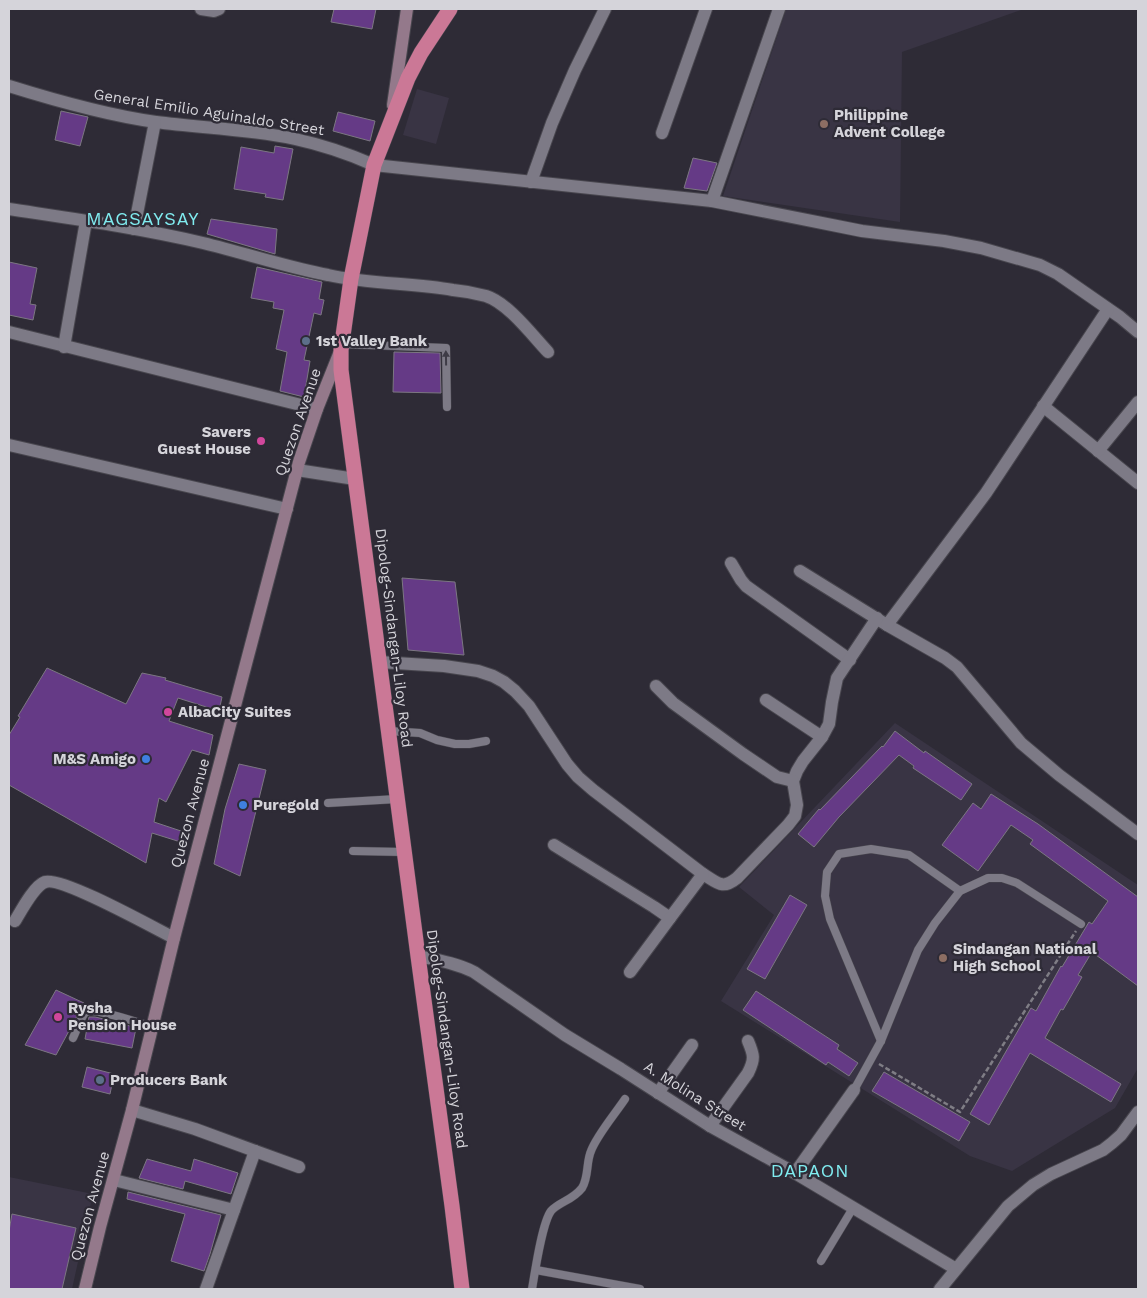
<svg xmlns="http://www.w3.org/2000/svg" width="1147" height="1298" font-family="'Work Sans',sans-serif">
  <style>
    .built { fill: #393444 }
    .building { fill: #653a86; stroke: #7c7782 }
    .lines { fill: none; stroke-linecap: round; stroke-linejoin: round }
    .lane-casing { stroke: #48464e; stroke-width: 9 }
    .street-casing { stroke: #48464e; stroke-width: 14 }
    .secondary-casing { stroke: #48464e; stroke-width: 14 }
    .highway-casing { stroke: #48464e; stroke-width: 16 }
    .path { stroke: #7f7d85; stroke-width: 2.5; stroke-dasharray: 5 2.5; stroke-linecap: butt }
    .lane { stroke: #7d7a86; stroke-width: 8 }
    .street { stroke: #7d7a86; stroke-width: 12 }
    .secondary { stroke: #94798b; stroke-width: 12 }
    .highway { stroke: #cb7896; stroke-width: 15 }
    .oneway { fill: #3e3b46 }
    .education-dot { fill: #8d6e63; stroke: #2e2b36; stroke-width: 2 }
    .service-dot { fill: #5c6f8a; stroke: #2e2b36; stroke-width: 2 }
    .hotel-dot { fill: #d1479c; stroke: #2e2b36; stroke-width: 2 }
    .shop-dot { fill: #3f7fe0; stroke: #2e2b36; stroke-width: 2 }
    .labels { text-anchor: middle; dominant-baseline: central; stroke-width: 4.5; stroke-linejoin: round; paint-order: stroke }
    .street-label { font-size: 15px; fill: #d5d4da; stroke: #2e2b36 }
    .poi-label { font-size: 15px; font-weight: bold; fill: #d5d4da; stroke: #2e2b36; text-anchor: start }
    .quarter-label { font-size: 18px; letter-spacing: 1px; fill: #80ecf0; stroke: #2e2b36 }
  </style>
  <rect width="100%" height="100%" fill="#2e2b36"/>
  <g class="built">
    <path d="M784,9H1024L902,52L900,222L723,196L785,13Z"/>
    <path d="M417,89L449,98L436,144L403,135Z"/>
    <path d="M895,723L1138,885V1068L1115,1108L1012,1171L970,1156L721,1001L774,915L739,887Z"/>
    <path d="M9,1177L93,1194L72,1289H9Z"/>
  </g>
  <g class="building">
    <path d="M334,9H376L372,29L331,22Z"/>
    <path d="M61,111L88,117L80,146L55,140Z"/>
    <path d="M338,112L375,121L370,141L333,131Z"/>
    <path d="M275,146L293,149L283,200L265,197L266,194L234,189L241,147L274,153Z"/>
    <path d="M693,158L717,163L707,191L684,188Z"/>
    <path d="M211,219L277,229L275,254L207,234Z"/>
    <path d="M9,262L37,268L30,304L36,305L33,320L9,315Z"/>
    <path d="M257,267L322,282L319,299L324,300L321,315L314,313L304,360L310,361L304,397L280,391L287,352L276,349L284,310L273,308L274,302L251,298Z"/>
    <path d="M394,352L440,353L441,393L393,392Z"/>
    <path d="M402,578L455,582L464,655L408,650Z"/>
    <path d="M47,668L126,704L142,673L166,678L165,680L222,697L219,711L178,698L169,721L213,735L209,755L192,750L166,802L159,798L154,822L190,834L187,844L152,833L146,863L9,785V735L20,717L18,716Z"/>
    <path d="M895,731L924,753L925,751L972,784L961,800L913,768L914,766L899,755L839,817L814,847L798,834L819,809L820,810L882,746L883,747Z"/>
    <path d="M239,764L266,770L240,876L214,864L225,809Z"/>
    <path d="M991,794L1038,824L1138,897V986L1092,952L1078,975L1082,977L1063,1010L1061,1009L1045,1038L1121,1084L1111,1102L1030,1053L989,1125L970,1114L1031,1008L1036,1011L1061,966L1062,967L1089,922L1092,924L1108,901L1030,844L1033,840L1011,825L978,871L942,845L973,803L981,809Z"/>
    <path d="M790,895L807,905L765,979L747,969Z"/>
    <path d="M56,990L84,1003L56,1055L25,1045Z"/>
    <path d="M756,991L839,1045L837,1049L858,1063L849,1076L828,1062L826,1065L743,1010Z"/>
    <path d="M89,1017H95L117,1022L136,1028L132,1048L85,1039Z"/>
    <path d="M87,1067L114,1074L110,1094L82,1087Z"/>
    <path d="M884,1072L970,1122L959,1141L872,1091Z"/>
    <path d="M147,1159L191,1171L194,1159L238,1173L231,1194L185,1181L183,1189L139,1178Z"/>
    <path d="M128,1192L221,1215L210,1254L204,1271L171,1261L185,1214L127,1199Z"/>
    <path d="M12,1214L76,1228L62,1289H9V1231Z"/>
  </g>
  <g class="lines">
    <g class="lane-casing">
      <g id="lane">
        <path d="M342,344L446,348L447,407"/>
        <path d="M389,731L420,733L437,740L455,744H469L486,741"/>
        <path d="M328,803L397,799"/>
        <path d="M353,851L404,852"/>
        <path d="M73,1038C76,1032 80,1019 85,1013C91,1006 142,1024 153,1027"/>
        <path d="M881,1041L830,919L825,896L827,872L839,854L871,849L909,855L960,891"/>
        <path d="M854,1090L881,1041L918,950L935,923L960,891L988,878H1002L1017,883L1081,924"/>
        <path d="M821,1261L853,1208"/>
        <path d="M536,1270L640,1289"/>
        <path d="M532,1289C535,1272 542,1223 551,1211C559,1202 573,1200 582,1188C589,1177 586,1162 591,1151C597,1135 615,1114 625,1099"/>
      </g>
    </g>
    <g class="street-casing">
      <g id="street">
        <path d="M201,9L214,11L219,9"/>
        <path d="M9,86C57,101 106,115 156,122C202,128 250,129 295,139C323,145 349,154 374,165L712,201L862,231L944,241L981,248L1040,265L1058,274L1120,317L1138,332"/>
        <path d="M662,133L706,9"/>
        <path d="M531,182L552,123L575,70L605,9"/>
        <path d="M712,201L779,9"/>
        <path d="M9,209C74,219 139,228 203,243C245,253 286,267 328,275C369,284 411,283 453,290C464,291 475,293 486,296C508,303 532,335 548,352"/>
        <path d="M134,229L155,122"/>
        <path d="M9,332L317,409"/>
        <path d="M64,347L86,221"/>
        <path d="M1043,406L1138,483"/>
        <path d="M9,445L287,509"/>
        <path d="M1098,451L1138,402"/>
        <path d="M297,470L355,479"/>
        <path d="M731,563L741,580L746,586L850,660"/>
        <path d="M800,571L887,625L945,658L957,667L1021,743L1059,775L1138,834"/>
        <path d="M887,625L986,493L1108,309"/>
        <path d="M379,662L444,666L478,671L493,676L504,682L515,691L529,706L567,764L578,777L593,790L703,874C718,883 722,890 737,878L788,825L795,816L797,805L793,781L797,771L803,761L822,737L829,724L832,702L837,678L877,618"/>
        <path d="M656,686L673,703L743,754L777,777L793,781"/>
        <path d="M766,700L822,737"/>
        <path d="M554,845L654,907L670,918L703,874"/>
        <path d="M15,921C21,911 34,886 45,882C61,876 154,928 174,938"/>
        <path d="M418,956C437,960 456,963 474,972L565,1035L621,1069L710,1126L795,1173L956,1269"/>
        <path d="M630,972L670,918"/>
        <path d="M658,1093L692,1045"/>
        <path d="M132,1110L195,1129L299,1167"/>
        <path d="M710,1126L748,1073C755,1059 754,1055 748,1041"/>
        <path d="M795,1173L854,1090"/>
        <path d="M114,1180L234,1210"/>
        <path d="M206,1289L255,1151"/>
        <path d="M940,1289L1008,1206L1033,1185L1051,1174L1103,1150L1112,1143L1121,1135L1138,1112"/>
      </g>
    </g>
    <g class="secondary-casing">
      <g id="secondary">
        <path d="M393,105L407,9"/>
        <path d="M85,1289L100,1227L132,1110L174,938L299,462L317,409L339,354"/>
      </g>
    </g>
    <g class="highway-casing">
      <path id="highway" d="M450,9L421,53L408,78L374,165L351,279L341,350V370L345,401L418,956L452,1206L462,1289"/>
    </g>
    <path class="path" d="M879,1064L960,1112L1076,931"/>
    <use href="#lane" class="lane"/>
    <use href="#street" class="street"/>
    <use href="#secondary" class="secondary"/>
    <use href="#highway" class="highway"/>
  </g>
  <defs><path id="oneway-solid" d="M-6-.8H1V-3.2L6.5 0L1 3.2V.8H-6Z" transform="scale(1.25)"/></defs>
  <use class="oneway" href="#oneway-solid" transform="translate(446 358) rotate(-91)"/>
  <g class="education-dot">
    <circle cx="824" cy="124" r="5"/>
    <circle cx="943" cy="958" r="5"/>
  </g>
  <g class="service-dot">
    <circle cx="306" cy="341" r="5"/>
    <circle cx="100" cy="1080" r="5"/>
  </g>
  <g class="hotel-dot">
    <circle cx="261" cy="441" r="5"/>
    <circle cx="168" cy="712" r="5"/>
    <circle cx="58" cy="1017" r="5"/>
  </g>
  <g class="shop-dot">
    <circle cx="146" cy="759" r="5"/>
    <circle cx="243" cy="805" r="5"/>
  </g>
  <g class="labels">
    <g class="street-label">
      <text transform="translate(209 112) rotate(9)">General Emilio Aguinaldo Street</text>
      <text transform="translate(298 422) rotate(-71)">Quezon Avenue</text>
      <text transform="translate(394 638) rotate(83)">Dipolog-Sindangan-Liloy Road</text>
      <text transform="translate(190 813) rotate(-75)">Quezon Avenue</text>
      <text transform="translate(447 1039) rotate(82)">Dipolog-Sindangan-Liloy Road</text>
      <text transform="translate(695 1096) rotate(32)">A. Molina Street</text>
      <text transform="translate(90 1206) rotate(-75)">Quezon Avenue</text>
    </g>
    <g class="poi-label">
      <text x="834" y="115">Philippine<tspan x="834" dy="17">Advent College</tspan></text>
      <text x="316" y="341">1st Valley Bank</text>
      <text x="251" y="432" text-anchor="end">Savers<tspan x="251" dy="17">Guest House</tspan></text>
      <text x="178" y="712">AlbaCity Suites</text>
      <text x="136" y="759" text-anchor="end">M&amp;S Amigo</text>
      <text x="253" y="805">Puregold</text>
      <text x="953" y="949">Sindangan National<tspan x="953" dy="17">High School</tspan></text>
      <text x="68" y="1008">Rysha<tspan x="68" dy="17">Pension House</tspan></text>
      <text x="110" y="1080">Producers Bank</text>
    </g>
    <g class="quarter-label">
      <text x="143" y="218">MAGSAYSAY</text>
      <text x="810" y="1170">DAPAON</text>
    </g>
  </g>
  <rect width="1147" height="1298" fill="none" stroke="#d5d4da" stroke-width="20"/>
</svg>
